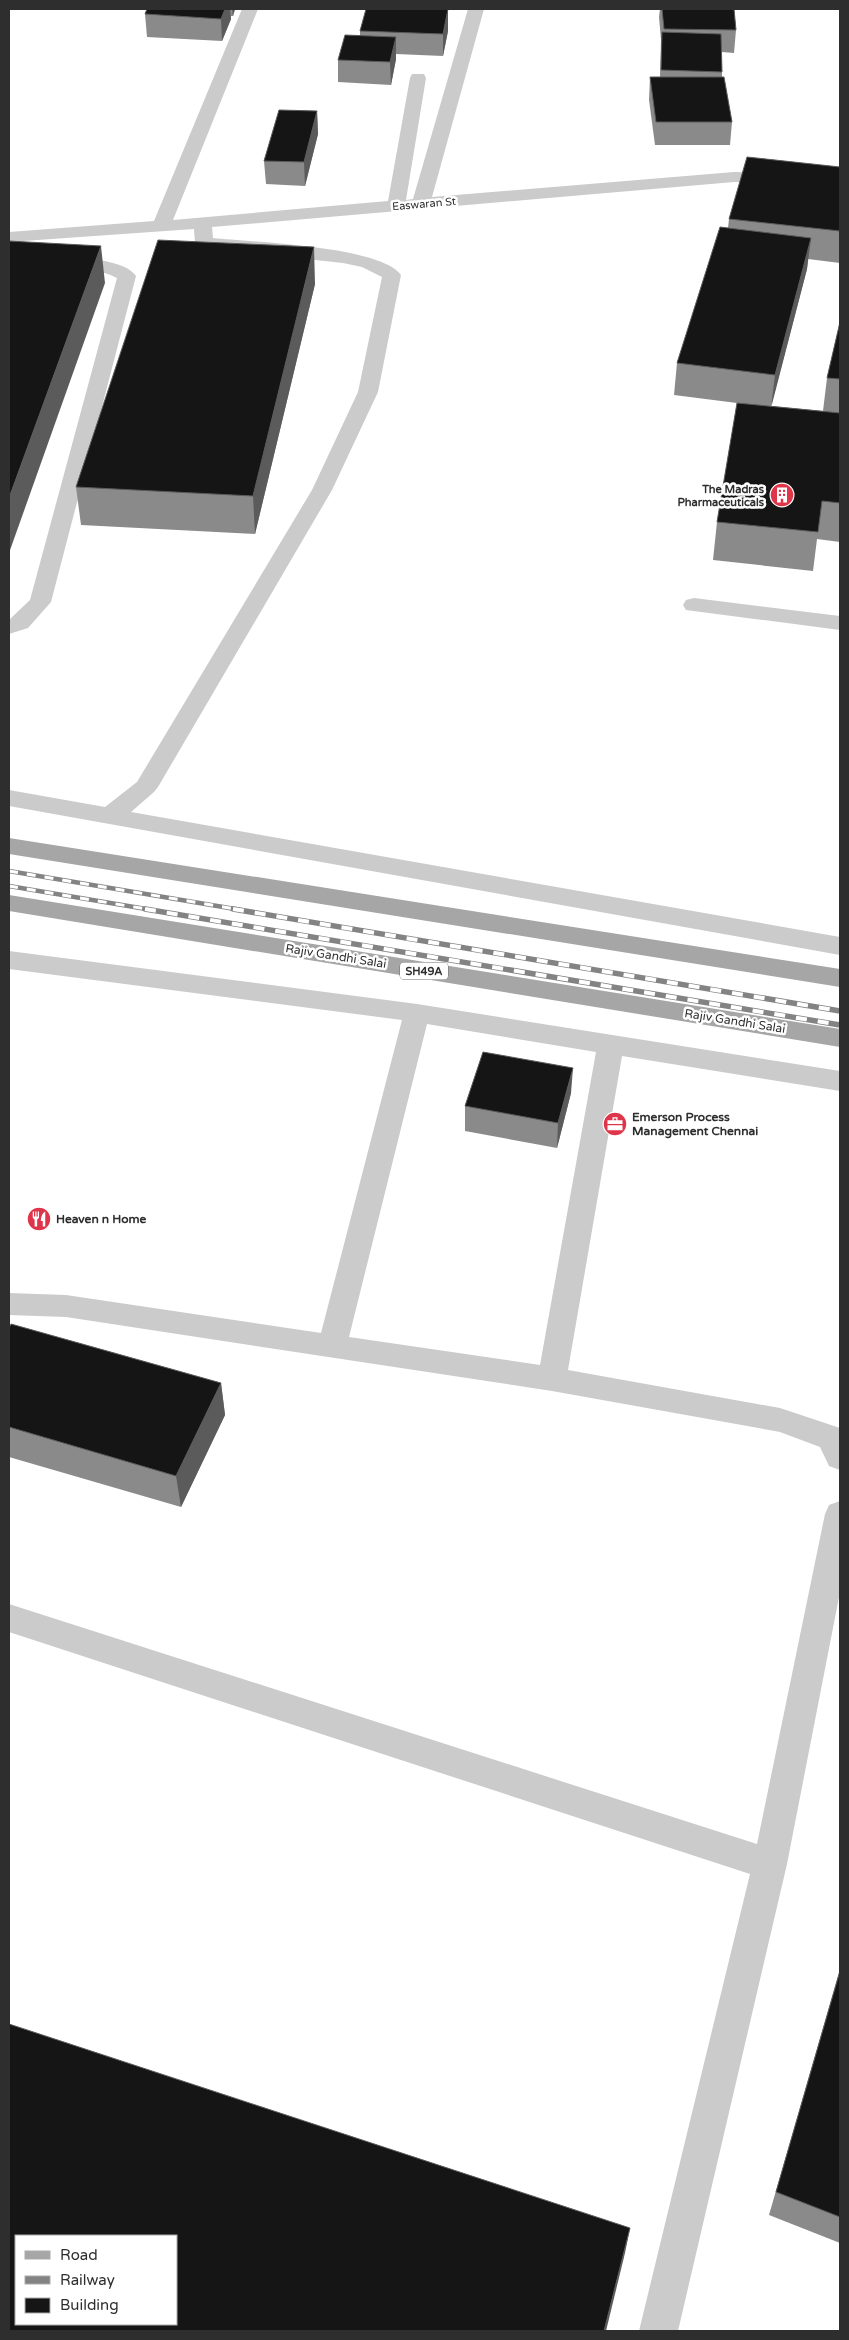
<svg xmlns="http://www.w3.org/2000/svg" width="849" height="2340" font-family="'Varela Round',sans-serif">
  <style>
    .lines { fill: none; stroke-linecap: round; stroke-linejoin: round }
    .minor { fill: #cbcbcb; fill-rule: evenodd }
    .major { fill: #a6a6a6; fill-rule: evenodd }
    .rail-far1-casing { stroke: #838383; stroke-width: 4.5 }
    .rail-casing { stroke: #838383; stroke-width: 5.5 }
    .rail-far1 { stroke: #fff; stroke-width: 3; stroke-dasharray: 9; stroke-linecap: butt }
    .rail { stroke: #fff; stroke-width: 4; stroke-dasharray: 11; stroke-linecap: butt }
    .wall { fill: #8a8a8a }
    .shaded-wall { fill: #5b5b5b }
    .building { fill: #151515; stroke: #5b5b5b; fill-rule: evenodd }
    .labels { text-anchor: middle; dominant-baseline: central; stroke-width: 5; stroke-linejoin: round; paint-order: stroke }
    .far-street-label { font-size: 11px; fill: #2e2e2e; stroke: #fff }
    .far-poi-label { font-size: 11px; font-weight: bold; fill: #2e2e2e; stroke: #fff; text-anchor: end }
    .shield { fill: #fff; stroke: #6d6d6d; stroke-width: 1 }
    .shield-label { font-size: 11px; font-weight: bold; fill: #2e2e2e }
    .street-label { font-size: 12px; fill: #2e2e2e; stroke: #fff }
    .poi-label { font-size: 12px; font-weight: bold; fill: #2e2e2e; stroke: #fff; text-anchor: start }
  </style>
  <rect width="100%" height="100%" fill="#fff"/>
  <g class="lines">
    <g class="minor">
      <path d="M242,9H258L173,220L388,201L410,78L412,74H424L426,78L406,200L413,199L468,9H484L432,197L734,172L840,174V184L734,182L212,227L213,238C250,242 381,246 401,275L378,392L332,490L158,787L154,792L131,812L840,937V955L9,806V790L105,807L137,782L312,490L358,392L382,277L362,267L343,263L204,248L198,247L195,243L194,229L9,242V232L154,221Z"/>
      <path d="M9,257C37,258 120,252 136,276L51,602L28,628L9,634V620L30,600L117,278C85,262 44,269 9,269Z"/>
      <path d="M694,598L840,616V630L686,610L683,605L686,600Z"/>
      <path d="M9,951L417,1004L840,1071V1091L622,1056L568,1370L780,1408L840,1428V1470L829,1466L820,1447L780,1432L552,1391L66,1317L9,1315V1293L66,1295L321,1333L402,1020L9,969ZM427,1024L596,1052L540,1365L349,1337Z"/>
      <path d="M840,1501V1592L787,1864L678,2331H639L750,1874L9,1632V1604L757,1844L825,1514L829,1505Z"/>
    </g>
    <g class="major">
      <path d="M9,838L840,969V987L9,854Z"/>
      <path d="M9,895L840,1029V1047L9,911Z"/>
    </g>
    <g class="rail-far1-casing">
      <g id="rail-far1">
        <path d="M9,871L241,910"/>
        <path d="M9,886L152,910"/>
      </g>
    </g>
    <g class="rail-casing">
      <g id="rail">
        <path d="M145,909L840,1025"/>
        <path d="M233,909L840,1011"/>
      </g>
    </g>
    <use href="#rail-far1" class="rail-far1"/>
    <use href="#rail" class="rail"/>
  </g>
  <g class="wall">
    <path d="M147,9H235L233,16H231V19L222,41L147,37L145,14Z"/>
    <path d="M448,9V31L443,56L396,54V59L391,85L338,82V60L360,35V31Z"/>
    <path d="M660,9H734L736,30L734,53L722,52V77L732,122L730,145H655L649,100L650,77H660L661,40L659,17Z"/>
    <path d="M317,111L318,134L305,186L266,184L264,161Z"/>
    <path d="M840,167V263L808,259L807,269L771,406L823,411L827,378L840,322V542L817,539L813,571L713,560L717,522L737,403L674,395L677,363L728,228L729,219Z"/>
    <path d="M315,284L255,534L81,525L76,487Z"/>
    <path d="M571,1093L557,1148L465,1131V1106Z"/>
    <path d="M9,1328L221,1383L225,1415L181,1507L9,1457Z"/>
    <path d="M840,1969V2243L769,2215Z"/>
  </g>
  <g class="shaded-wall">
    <path d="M225,9H230L231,19L222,41L221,19Z"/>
    <path d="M232,9H235L233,16Z"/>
    <path d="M448,9V31L443,56V34Z"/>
    <path d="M396,37V59L391,85L390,62Z"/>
    <path d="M317,111L318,134L305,186L304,162Z"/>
    <path d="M811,238L807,269L771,408L775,375Z"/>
    <path d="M101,246L105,283L9,553V498Z"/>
    <path d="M314,247L315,284L255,534L253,496Z"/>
    <path d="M573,1068L571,1093L557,1148L558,1123Z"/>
    <path d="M221,1383L225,1415L181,1507L176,1476Z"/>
    <path d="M630,2228L625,2253L606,2331H604Z"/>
  </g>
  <g class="building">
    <path d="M147,9H225L221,19L145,14Z"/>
    <path d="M366,9H448L443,34L360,31Z"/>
    <path d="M662,9H734L736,30L664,29Z"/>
    <path d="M662,32L721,34L722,72L661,70Z"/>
    <path d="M345,35L396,37L390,62L338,60Z"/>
    <path d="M650,77H724L732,122H656Z"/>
    <path d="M279,110L317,111L304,162L264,161Z"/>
    <path d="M747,157L840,167V231L729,219Z"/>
    <path d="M720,227L811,238L775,375L677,363Z"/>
    <path d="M158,240L314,247L253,496L76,487Z"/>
    <path d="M9,241L101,246L9,498Z"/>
    <path d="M840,322V379L827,378Z"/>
    <path d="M737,403L840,413V503L822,501L818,532L717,522Z"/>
    <path d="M483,1052L573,1068L558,1123L465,1106Z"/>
    <path d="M11,1324L221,1383L176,1476L9,1427V1328Z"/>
    <path d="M840,1971V2217L776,2192Z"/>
    <path d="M9,2024L630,2228L604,2331H9ZM16,2236H176V2324H16Z"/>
  </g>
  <defs>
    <g id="building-disc" transform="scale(1.25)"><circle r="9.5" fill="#df354a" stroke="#fff"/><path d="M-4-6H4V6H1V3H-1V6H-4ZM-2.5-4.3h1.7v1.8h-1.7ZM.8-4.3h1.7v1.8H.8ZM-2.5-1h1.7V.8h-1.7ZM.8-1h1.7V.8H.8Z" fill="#fff"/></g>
    <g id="office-disc" transform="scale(1.25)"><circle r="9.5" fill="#df354a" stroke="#fff"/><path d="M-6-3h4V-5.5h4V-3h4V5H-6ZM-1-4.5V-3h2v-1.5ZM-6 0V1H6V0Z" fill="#fff"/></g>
    <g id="restaurant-disc" transform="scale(1.25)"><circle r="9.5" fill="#df354a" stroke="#fff"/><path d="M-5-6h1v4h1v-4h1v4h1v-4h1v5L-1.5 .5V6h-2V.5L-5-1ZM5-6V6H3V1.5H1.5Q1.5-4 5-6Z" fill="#fff"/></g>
  </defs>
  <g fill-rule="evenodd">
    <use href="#building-disc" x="782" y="495"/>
    <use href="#office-disc" x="615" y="1124"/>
    <use href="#restaurant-disc" x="39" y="1219"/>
  </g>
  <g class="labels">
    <g class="far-street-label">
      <text transform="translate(424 204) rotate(-5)">Easwaran St</text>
    </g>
    <g class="far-poi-label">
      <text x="764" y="489">The Madras<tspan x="764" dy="13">Pharmaceuticals</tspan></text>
    </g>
    <rect class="shield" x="400" y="962.5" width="48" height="17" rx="4"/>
    <g class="shield-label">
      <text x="424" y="971">SH49A</text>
    </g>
    <g class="street-label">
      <text transform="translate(336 956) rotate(9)">Rajiv Gandhi Salai</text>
      <text transform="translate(735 1021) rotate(9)">Rajiv Gandhi Salai</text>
    </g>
    <g class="poi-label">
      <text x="632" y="1117">Emerson Process<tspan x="632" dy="14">Management Chennai</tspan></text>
      <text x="56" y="1219">Heaven n Home</text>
    </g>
  </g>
  <rect width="849" height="2340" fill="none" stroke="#2e2e2e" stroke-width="20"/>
  <rect x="15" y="2235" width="162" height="90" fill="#ffffff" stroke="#ababab"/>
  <rect x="25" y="2251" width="25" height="8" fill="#a6a6a6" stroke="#ababab"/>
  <text x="60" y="2260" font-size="15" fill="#2e2e2e">Road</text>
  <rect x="25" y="2276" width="25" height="8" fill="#838383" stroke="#ababab"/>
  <text x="60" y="2285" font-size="15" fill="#2e2e2e">Railway</text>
  <rect x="25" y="2298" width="25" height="15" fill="#151515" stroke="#ababab"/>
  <text x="60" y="2310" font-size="15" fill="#2e2e2e">Building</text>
</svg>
